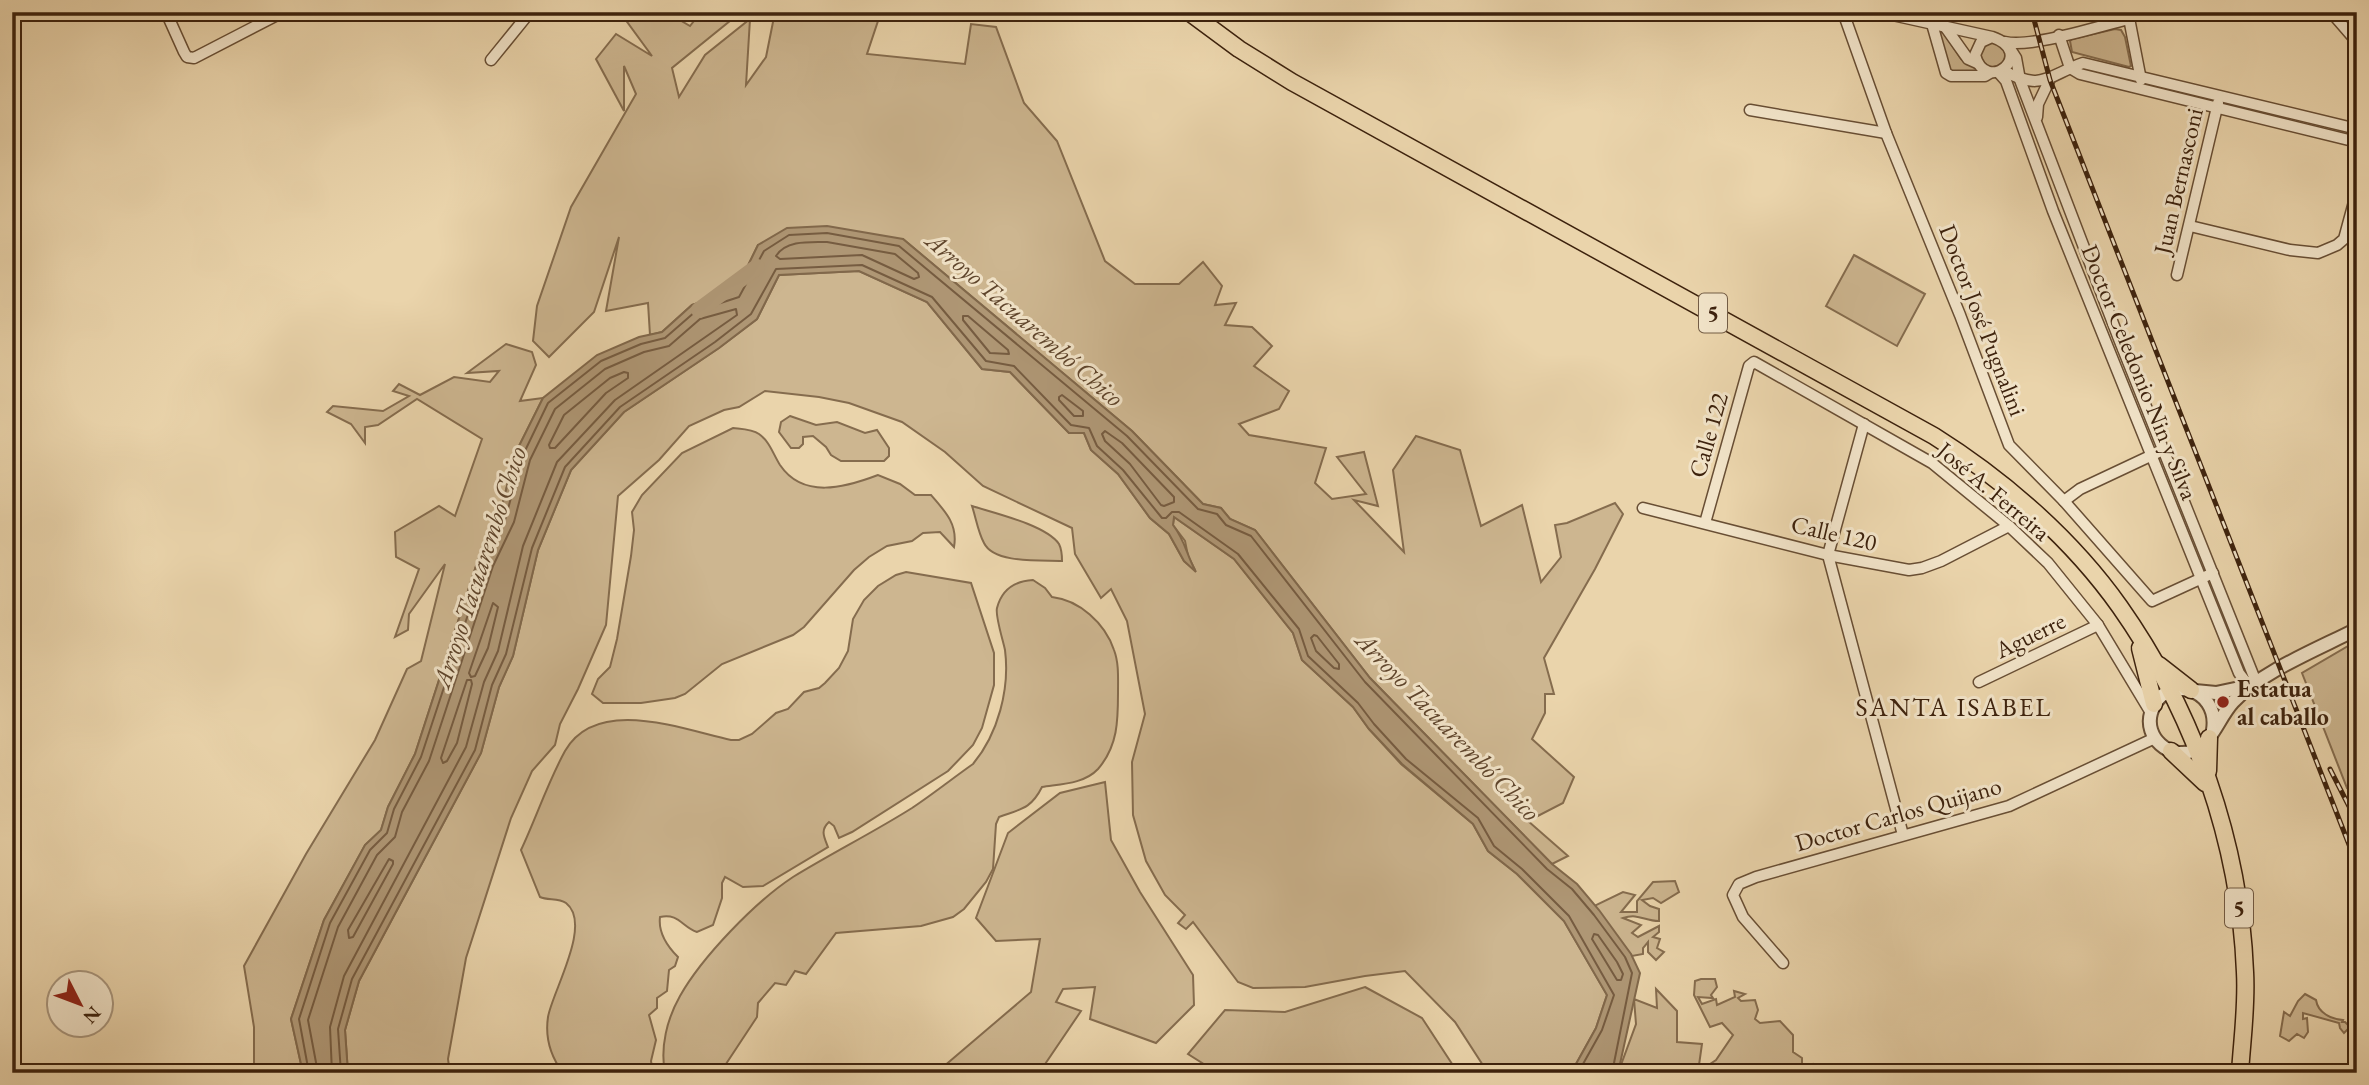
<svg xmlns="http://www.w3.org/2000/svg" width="2369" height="1085" font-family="'EB Garamond',serif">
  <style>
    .green { fill: #cdb690; stroke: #856c4e; stroke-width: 2 }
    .water { fill: #af9775; stroke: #81684b; stroke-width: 2 }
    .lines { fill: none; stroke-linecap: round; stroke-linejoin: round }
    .shore { stroke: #765c41; stroke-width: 2 }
    .river { stroke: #af9775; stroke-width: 16 }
    .minor-casing { stroke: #684e34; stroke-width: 13 }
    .tertiary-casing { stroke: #684e34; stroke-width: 16 }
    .trunk-casing { stroke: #3d220d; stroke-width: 19 }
    .minor { stroke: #f1e3c8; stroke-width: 10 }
    .tertiary { stroke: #f1e3c8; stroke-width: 12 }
    .trunk { stroke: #ead4ab; stroke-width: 16 }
    .rail-casing { stroke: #3d220d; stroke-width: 5 }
    .rail { stroke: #f1e3c8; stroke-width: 2.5; stroke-dasharray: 8; stroke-linecap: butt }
    .poi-dot { fill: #8f2418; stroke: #f1e3c8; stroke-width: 2.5 }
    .labels { text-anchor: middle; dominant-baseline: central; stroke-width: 6; stroke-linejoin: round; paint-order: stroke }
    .shield { fill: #f1e3c8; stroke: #735c45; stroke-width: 2 }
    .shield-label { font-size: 23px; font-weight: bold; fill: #3d220d }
    .street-label { font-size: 24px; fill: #3d220d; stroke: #f1e3c8 }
    .poi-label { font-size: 24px; font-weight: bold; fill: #3d220d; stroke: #f1e3c8; text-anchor: start }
    .water-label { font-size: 26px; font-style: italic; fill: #5f452c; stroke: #f1e3c8 }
    .neighbourhood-label { font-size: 26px; letter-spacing: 2px; fill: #3d220d; stroke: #f1e3c8 }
  </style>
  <rect width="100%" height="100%" fill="#ead4ab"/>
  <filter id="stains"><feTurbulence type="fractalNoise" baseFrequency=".00286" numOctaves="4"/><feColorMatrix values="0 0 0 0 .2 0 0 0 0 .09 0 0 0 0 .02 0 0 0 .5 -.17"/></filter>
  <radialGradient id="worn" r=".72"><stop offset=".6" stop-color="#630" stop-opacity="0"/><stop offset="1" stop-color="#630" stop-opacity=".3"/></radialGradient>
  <g class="green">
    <path d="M627,12H666L690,26L701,12H741L672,68L679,97L705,55L750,19L746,85L766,57L775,12H881L867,54L965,64L971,24L996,27L1024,103L1057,141L1105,261L1135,284H1179L1203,262L1222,286L1215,305L1236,303L1225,325L1252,327L1272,346L1254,366L1289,391L1279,409L1239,424L1249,435L1326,448L1315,483L1332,499L1366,494L1337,457L1364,452L1378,506L1354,500L1404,552L1393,470L1416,436L1460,450L1481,526L1522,505L1541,582L1561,557L1555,525L1567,523L1615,503L1623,514L1595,569L1544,658L1554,694H1545V713L1532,739L1574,777L1563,803L1528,821L1568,856L1552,864L1370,678L1255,530L1230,519L1221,508L1203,504L1132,431L903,239L758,245L735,292L692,305L662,332L650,335L648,303L606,311L619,237L594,312L549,357L533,341L537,306L571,207L636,94L624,66V111L596,59L616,34L652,56L625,19Z"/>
    <path d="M2115,29L2121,30L2125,37L2131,66L2129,67L2072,52L2070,41L2072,39Z"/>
    <path d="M1943,32L1961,59L1985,72L1952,73L1948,70L1939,33Z"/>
    <circle cx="1993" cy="55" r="12"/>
    <path d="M1854,255L1925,294L1897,346L1826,306Z"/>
    <path d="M859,271L927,302L982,369L1010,372L1069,433H1084L1091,450L1118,474L1150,518L1169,534L1184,561L1195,570L1188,556L1185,541L1173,525L1174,517L1234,559L1293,633L1302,660L1353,707L1369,729L1401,764L1473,824L1488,851L1517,874L1564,921L1607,995L1596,1028L1571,1073H1488L1455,1022L1405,971L1365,976L1305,987L1253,988L1238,982L1193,922L1186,929L1178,923L1185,915L1165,895L1146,861L1133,815L1132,762L1145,714L1127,621L1111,589L1101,598L1075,554L1072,528L983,486L945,452L902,422L849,403L819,397L765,391L739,407L724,410L689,426L659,460L618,496L606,625L578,689L560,724L555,745L532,771L511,818L466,958L448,1059L450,1073H348L345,1030L359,981L481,753L499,687L513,656L538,550L571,470L624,412L719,348L757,319L779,275Z"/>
    <path d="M506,344L532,352L536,365L520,401L543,398L515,454L499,518L478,560L415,754L388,807L381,830L365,845L324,920L291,1019L303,1073H254V1027L244,966L306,854L375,740L407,669L421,661L445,564L409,614L408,630L395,637L419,569L396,557L395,532L439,506L455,516L482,439L417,399L378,425L365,427V443L351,424L327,412L333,406L383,411L409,396L393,391L399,384L420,395L454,377L490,382L499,371L467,373Z"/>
    <path d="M790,416L816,425L837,422L865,433L877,430L889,448V456L884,461H841L831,455L826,447L813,436L803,437V444L799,448H791L779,432L781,422Z"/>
    <path d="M733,428C741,429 752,429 759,434C770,442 773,454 780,465C803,499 844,488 878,475L900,484L915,495H931C946,512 958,525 954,547L940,532L923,533L912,541L887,546L869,557L854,570L804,627L793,635L722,664L685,694L675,698L641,703H603L592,694L598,679L610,667L617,639L631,556L634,530L632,512L642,495L682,453Z"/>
    <path d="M972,506C994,513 1046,525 1059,544C1061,548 1062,556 1062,561C1042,560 994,564 984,543C978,532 976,518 972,506Z"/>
    <path d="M906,572L971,583L994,653V685L982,728L973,745L948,771L852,832L839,838L834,826L829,822C820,830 824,837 828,847L763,886L743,887L725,877L722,883V898L713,925L697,932C682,927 679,913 660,917C658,933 667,946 678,957L675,966L669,970L667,991L657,998V1008L649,1015L656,1040L651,1061L653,1073H563C551,1057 545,1037 548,1017C552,992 593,924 566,903C558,897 548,901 540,897L521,850C536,818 548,782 565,751C597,695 684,730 731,740H739L752,734L776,713L788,709L804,692L819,688L825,683L839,668L848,651L853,619L864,600L878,586L896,575Z"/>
    <path d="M1033,580L1045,588L1052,597C1079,600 1105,623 1114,650C1119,663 1118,678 1118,693C1118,720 1118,746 1098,769C1084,784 1061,784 1042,787C1031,809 1021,809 999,817L996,824L993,869L986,882L964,909L953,917L921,926L836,933L806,974L795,971L786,985L775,983L758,1003L757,1017L720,1073H665C660,1047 667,1019 680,996C702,957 755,902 793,877C832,853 874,832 912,808C933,794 953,778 973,764C998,734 1010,689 1005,650C1003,640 995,616 997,608C1002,589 1015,581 1033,580Z"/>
    <path d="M2355,642L2357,785L2347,788L2302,673Z"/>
    <path d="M1105,782L1111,840L1140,892L1193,975L1194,1005L1156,1043L1090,1019L1095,987L1063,989L1056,1002L1081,1011L1039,1073H936L1031,992L1040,939L996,941L976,918L1008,833L1060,793Z"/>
    <path d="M1675,881L1679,892L1661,903L1653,898L1642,900L1650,906L1659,909V921C1644,921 1639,913 1623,918L1641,925L1632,933L1638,937L1659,926V932L1653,937L1660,939L1657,948L1664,952L1656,960L1648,952V942L1643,948V954L1632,956L1594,906L1623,892L1635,895L1621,912H1637V901L1653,882Z"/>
    <path d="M1701,979H1715L1717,987L1711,995L1713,998L1698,997L1702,1004L1716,999L1717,1005L1735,997L1734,991L1745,994L1738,998L1741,1001L1755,1000L1758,1010L1755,1019L1760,1023L1780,1021L1793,1035V1052L1802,1058V1068L1813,1064L1823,1073H1618L1636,1024L1634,999L1657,1008L1656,989L1677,1011V1042L1702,1044L1698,1072L1716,1060L1733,1035L1722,1023L1710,1027L1694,995L1695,981Z"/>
    <path d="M1365,987L1422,1018L1458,1073H1218L1188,1054L1225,1010L1285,1012Z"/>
    <path d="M2305,994L2316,1000C2318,1013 2331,1019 2343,1020L2342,1022H2345L2350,1027L2344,1033L2340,1028L2339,1023L2303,1013V1019L2307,1018L2308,1032L2304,1038L2297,1034L2289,1041L2280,1036L2284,1012L2290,1016L2298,1001Z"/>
  </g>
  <path class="water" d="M827,226L903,239L1132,431L1203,504L1221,508L1230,519L1255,530L1370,678L1552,864L1577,884L1599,910L1631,954L1640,973L1618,1073H1571L1596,1028L1607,995L1564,921L1517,874L1488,851L1473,824L1402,764L1369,729L1353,707L1302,660L1293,633L1234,559L1174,517L1173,525C1186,542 1186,554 1196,572L1184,561L1169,534L1150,518L1118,474L1091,450L1084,433H1069L1010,372L982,369L927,302L859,271L779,275L757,319L719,348L624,412L571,470L538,550L513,656L499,687L481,753L359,981L345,1030L348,1073H303L291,1019L324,920L365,845L381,830L388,807L415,754L478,560L499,518L515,454L543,398L597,355L639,337L662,332L692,305L735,292L758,245L787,228Z"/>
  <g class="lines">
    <g class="shore">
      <path d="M827,242L895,254L918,273L919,277L914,279L862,255L780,259L776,256C786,240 809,242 827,242Z"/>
      <path d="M963,316H968L1008,350L1009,354L990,353L963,320Z"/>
      <path d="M624,372L628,373V378L606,393L555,448H550L549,445L564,415L610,378Z"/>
      <path d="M1062,395L1083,411V416H1074L1059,400V397Z"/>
      <path d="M1105,431L1122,443L1174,497V502L1164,506L1161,505L1130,464L1105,441L1102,434Z"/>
      <path d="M493,603L498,607L488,648L475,676L471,677L469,673Z"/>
      <path d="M1314,635L1317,636L1339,664V669L1334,668L1316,651L1311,638Z"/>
      <path d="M467,680H471L472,684L457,743L447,761L443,763L441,758Z"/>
      <path d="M389,859L393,861V864L353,937L349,938L348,930Z"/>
      <path d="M1594,934L1598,935L1617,962L1623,974L1621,980H1617L1592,939Z"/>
      <path d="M309,1073L299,1019L330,923L370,850L387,833L394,809L421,757L485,563L505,520L522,457L548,403L601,361L641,344L665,338L696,311L739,297L764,251L789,235L827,233L899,246L1127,436L1198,509L1217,514L1226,525L1251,536L1365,682L1547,869L1572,889L1594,915L1625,957L1632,973L1612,1073"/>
      <path d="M318,1073L308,1020L338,927L377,855L395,837L402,812L429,761L493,566L514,522L530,460L555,409L605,369L644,352L669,346L700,319L736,309L737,315L615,400L557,462L523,546L498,651L484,682L466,747L344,976L330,1027L332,1073"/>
      <path d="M341,1073L338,1029L352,979L475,750L492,685L506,654L532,548L565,467L620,407L715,342L751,314L776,269L862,265L932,297L986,361L1014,366L1071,425L1089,428L1097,446L1123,470L1162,518H1166L1172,512H1179L1238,554L1299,629L1308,656L1358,703L1374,724L1406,759L1478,818L1494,846L1522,869L1569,916L1614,995L1602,1030L1578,1073"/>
    </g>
    <g class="river">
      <path d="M2352,12L2357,18"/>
      <path d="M699,310L757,267"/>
    </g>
    <g class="minor-casing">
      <g id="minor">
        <path d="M166,12L184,52L187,57L194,58L283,12"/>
        <path d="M1471,12L1472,14"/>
        <path d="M1843,12L1886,133L1960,315L2009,445L2064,501L2152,601L2213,573"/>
        <path d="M1879,12L1992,37C2038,53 1986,96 1975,55L1981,42L1992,37"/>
        <path d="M2331,12L2357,42"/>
        <path d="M2128,13L2141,80"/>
        <path d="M1932,24L1946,73L1951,76H1985L1990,73"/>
        <path d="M1946,28L1968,59L1977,63"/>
        <path d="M2059,35L2070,68"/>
        <path d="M2005,42C2032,48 2099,26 2129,19"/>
        <path d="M2009,47L2016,58L2020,80L2119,339L2256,682"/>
        <path d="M491,60L530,12"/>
        <path d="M2070,68L2080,74L2357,142"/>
        <path d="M2002,70C2042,92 2047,76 2083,63L2357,129"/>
        <path d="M1998,72L2006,81L2053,211L2239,673L2249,686"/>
        <path d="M1750,110L1886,133"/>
        <path d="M2037,117L2038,104L2049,81"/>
        <path d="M2190,226L2290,250L2318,253L2337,245L2344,239L2357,191"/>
        <path d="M2177,275L2218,103"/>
        <path d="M1864,424L1828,555L1903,835"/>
        <path d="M2064,501L2080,489L2163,450"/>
        <path d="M1643,508L1828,555L1909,570L1922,568L1941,561L2009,526"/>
        <path d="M1705,523L1749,366L1754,362L1932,463L2009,526L2048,563L2098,625L2151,713"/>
        <path d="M1979,682L2098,625"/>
        <path d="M1783,963L1743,917L1733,895L1739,884L1756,877L2009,806L2155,738"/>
      </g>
    </g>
    <g class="tertiary-casing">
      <g id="tertiary">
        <path d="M2195,691L2216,693L2249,686"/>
        <path d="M2213,730C2220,686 2162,673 2151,713C2144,737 2169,760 2193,751C2212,743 2219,717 2233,702C2262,671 2318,649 2357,629"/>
      </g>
    </g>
    <g class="trunk-casing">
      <g id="trunk">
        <path d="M1189,12L1239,49L1292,82L1934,436C2004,480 2072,539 2120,607C2194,712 2240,843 2245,972C2247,1006 2242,1040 2240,1073"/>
        <path d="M2140,648L2154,704"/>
        <path d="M2159,665L2191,690"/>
        <path d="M2171,751L2205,783"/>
        <path d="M2208,771L2209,738"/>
      </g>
    </g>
    <use href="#minor" class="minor"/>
    <use href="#tertiary" class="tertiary"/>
    <use href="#trunk" class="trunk"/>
    <g class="rail-casing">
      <g id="rail">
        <path d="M1983,12V13"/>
        <path d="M2032,12L2050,80L2357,865"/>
        <path d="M2330,769L2354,816"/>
      </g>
    </g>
    <use href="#rail" class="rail"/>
  </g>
  <circle class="poi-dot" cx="2223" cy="702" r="7"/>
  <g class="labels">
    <g class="shield">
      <rect x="1699" y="293.5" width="28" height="39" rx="5"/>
      <rect x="2225" y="888.5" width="28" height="39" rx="5"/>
    </g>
    <g class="shield-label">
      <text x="1713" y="313">5</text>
      <text x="2239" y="908">5</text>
    </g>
    <g class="street-label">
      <text transform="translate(2178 181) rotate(-77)">Juan Bernasconi</text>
      <text transform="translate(1983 320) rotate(69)">Doctor José Pugnalini</text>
      <text transform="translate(2140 372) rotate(68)">Doctor Celedonio Nin y Silva</text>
      <text transform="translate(1708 435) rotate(-74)">Calle 122</text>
      <text transform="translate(1994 491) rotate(40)">José A. Ferreira</text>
      <text transform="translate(1834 533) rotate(13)">Calle 120</text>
      <text transform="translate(2030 635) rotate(-26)">Aguerre</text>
      <text transform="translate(1898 814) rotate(-16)">Doctor Carlos Quijano</text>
    </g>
    <g class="poi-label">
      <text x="2237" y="688">Estatua<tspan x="2237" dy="28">al caballo</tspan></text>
    </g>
    <g class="water-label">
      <text transform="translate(1025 319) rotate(41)">Arroyo Tacuarembó Chico</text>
      <text transform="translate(479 567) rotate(-72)">Arroyo Tacuarembó Chico</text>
      <text transform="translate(1448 726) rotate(46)">Arroyo Tacuarembó Chico</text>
    </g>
    <g class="neighbourhood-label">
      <text x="1954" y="707">SANTA ISABEL</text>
    </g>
  </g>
  <rect width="2369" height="1085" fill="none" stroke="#ead4ab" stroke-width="42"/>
  <rect x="14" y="14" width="2341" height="1057" fill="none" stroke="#3d220d" stroke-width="3.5"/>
  <rect x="21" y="21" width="2327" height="1043" fill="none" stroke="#3d220d" stroke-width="2"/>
  <g transform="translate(80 1004) rotate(132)"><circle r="33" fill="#f1e3c8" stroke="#a9967d" stroke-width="2"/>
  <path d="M0-5L12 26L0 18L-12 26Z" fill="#8f2418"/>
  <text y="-10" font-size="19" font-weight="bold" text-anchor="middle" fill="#3d220d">N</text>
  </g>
  <rect width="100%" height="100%" filter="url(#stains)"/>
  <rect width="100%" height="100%" fill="url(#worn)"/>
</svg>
